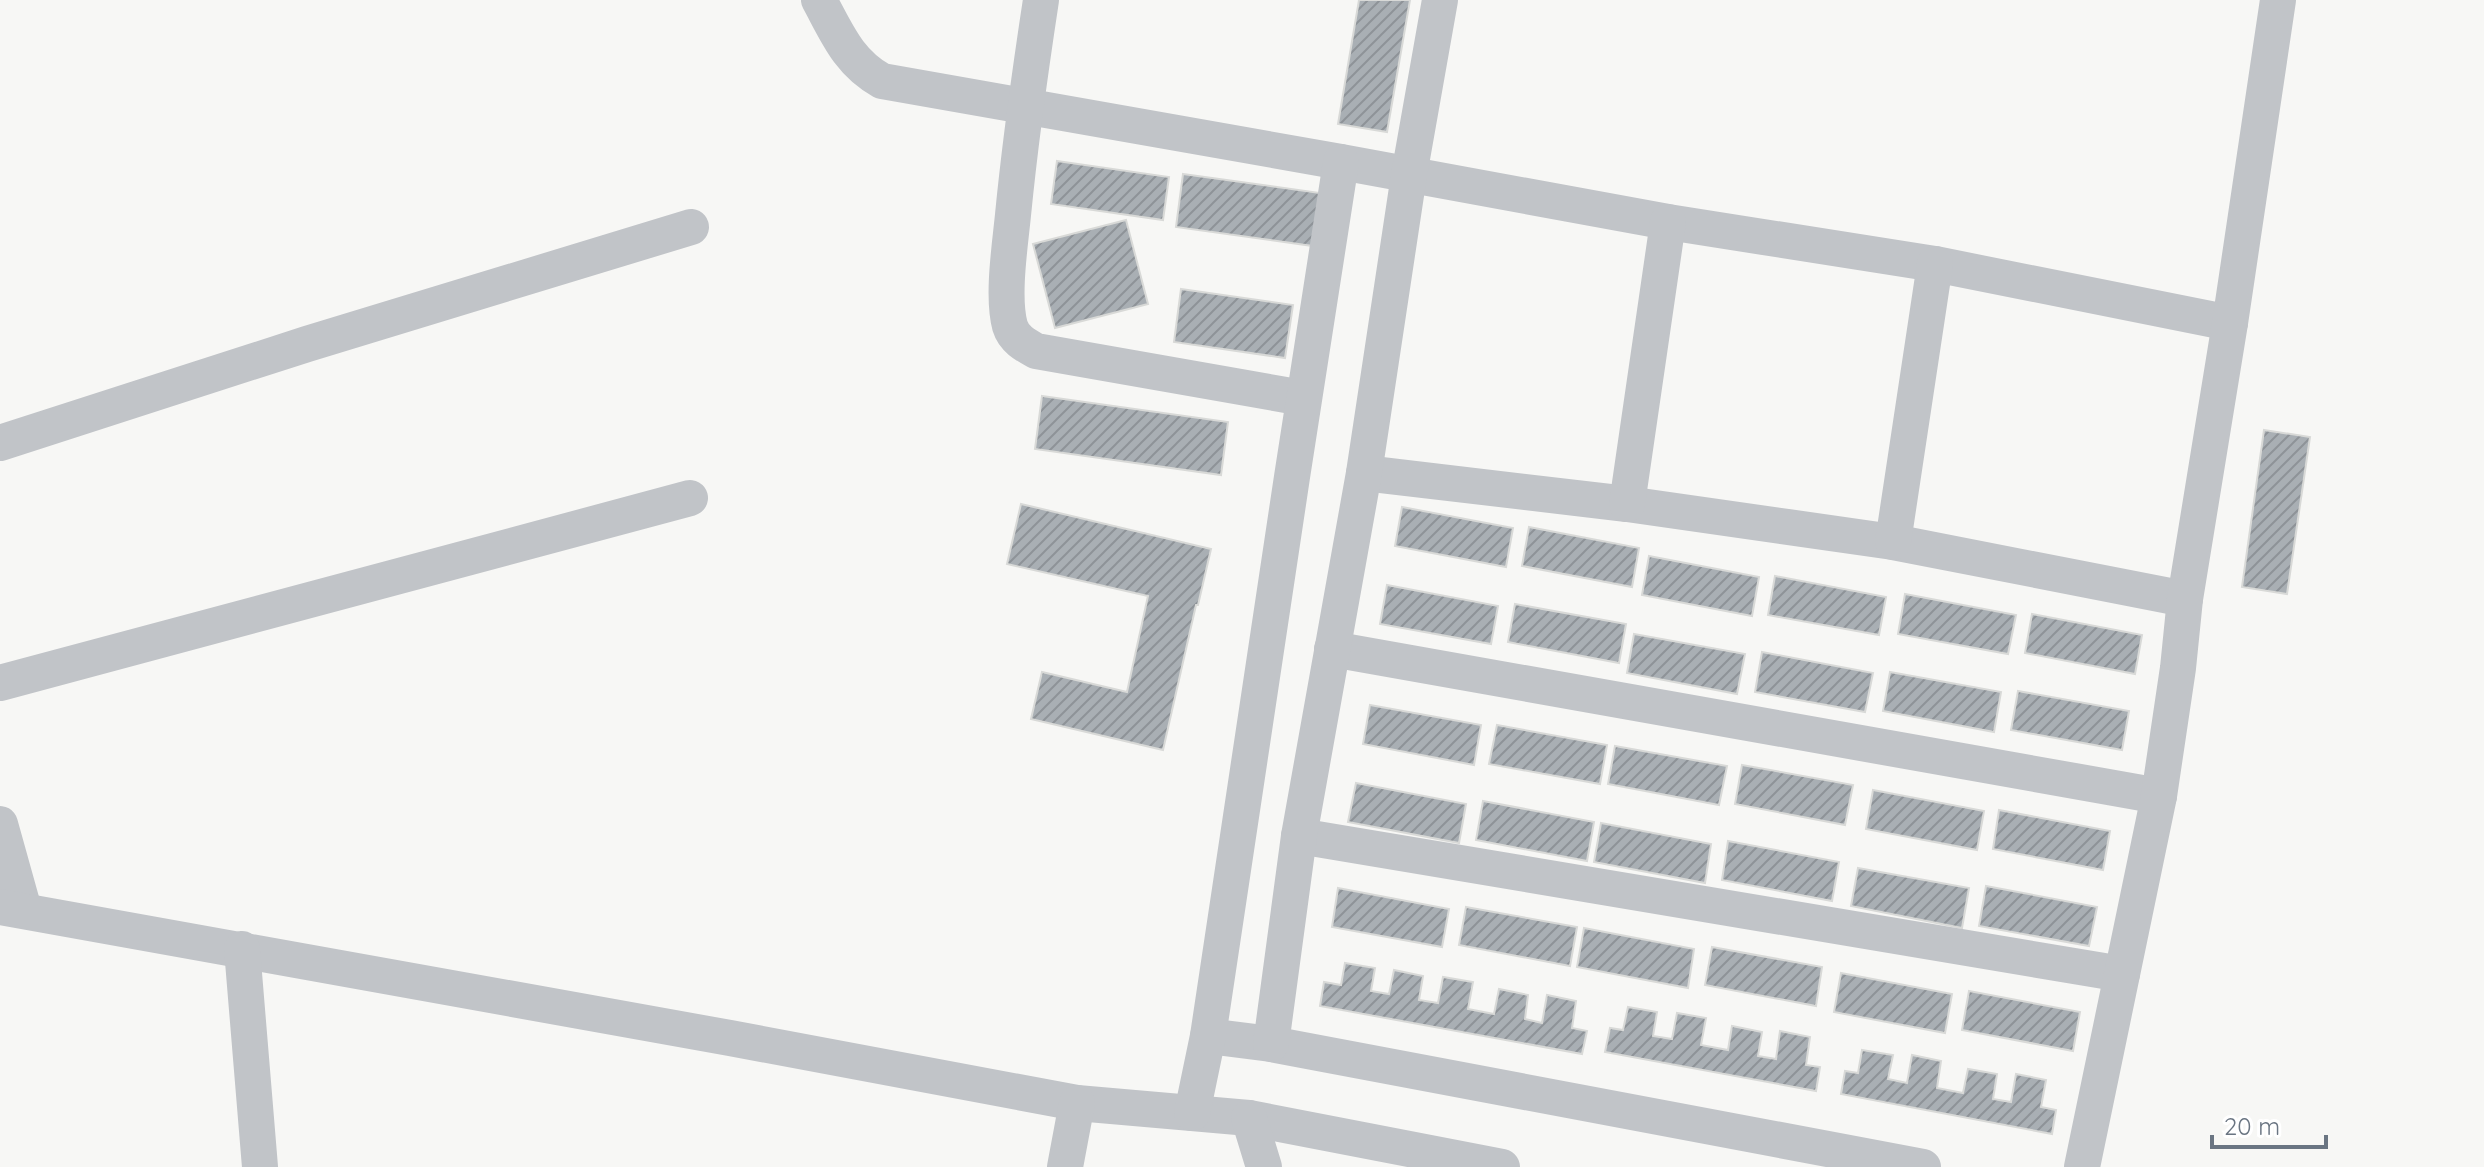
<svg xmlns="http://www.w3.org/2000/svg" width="2484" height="1167" font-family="Quicksand,sans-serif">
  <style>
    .building { fill: url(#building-hatch); stroke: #d8d9d7; stroke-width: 2 }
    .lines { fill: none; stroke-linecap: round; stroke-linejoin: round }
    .minor { stroke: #c1c4c8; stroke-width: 36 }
  </style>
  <defs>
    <pattern id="building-hatch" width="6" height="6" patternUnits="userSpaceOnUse" patternTransform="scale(2)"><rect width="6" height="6" fill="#a9afb4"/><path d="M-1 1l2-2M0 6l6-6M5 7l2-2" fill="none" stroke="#8e9398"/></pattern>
  </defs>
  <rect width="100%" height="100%" fill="#f7f7f5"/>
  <g class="building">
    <path d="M1359,0H1410L1387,132L1338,124Z"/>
    <path d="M1057,161L1169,177L1163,220L1051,204Z"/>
    <path d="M1183,174L1320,193L1313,246L1176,227Z"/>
    <path d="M1126,220L1148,304L1055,328L1033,244Z"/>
    <path d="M1181,289L1293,305L1285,358L1174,342Z"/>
    <path d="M1042,396L1228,422L1221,475L1035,449Z"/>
    <path d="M2264,430L2310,437L2287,594L2242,587Z"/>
    <path d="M1021,504L1211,549L1198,605H1196L1163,750L1031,719L1042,672L1127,692L1148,596L1007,564Z"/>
    <path d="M1402,507L1513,528L1506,567L1395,546Z"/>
    <path d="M1529,527L1639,548L1632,587L1522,566Z"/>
    <path d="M1649,556L1759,577L1752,616L1642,595Z"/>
    <path d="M1775,576L1886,597L1879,635L1768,615Z"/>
    <path d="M1387,585L1498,606L1491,644L1380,624Z"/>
    <path d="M1905,594L2016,615L2008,654L1898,634Z"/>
    <path d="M1515,604L1626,624L1619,663L1508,642Z"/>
    <path d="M2032,614L2142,635L2135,674L2025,653Z"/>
    <path d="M1634,634L1745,654L1737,694L1627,673Z"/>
    <path d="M1762,652L1873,673L1865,712L1755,692Z"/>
    <path d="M1890,672L2001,692L1994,732L1883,711Z"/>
    <path d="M2018,691L2129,711L2122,750L2011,730Z"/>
    <path d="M1370,705L1481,725L1474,765L1363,744Z"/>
    <path d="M1497,725L1607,745L1600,784L1489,764Z"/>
    <path d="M1615,746L1727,766L1719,805L1608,784Z"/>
    <path d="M1742,765L1853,785L1845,825L1735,804Z"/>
    <path d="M1356,783L1466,804L1459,843L1348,822Z"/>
    <path d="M1873,790L1984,811L1977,850L1866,829Z"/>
    <path d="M1483,801L1594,822L1587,861L1476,840Z"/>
    <path d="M1999,810L2110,831L2103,870L1993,849Z"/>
    <path d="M1601,823L1711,844L1705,883L1594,862Z"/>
    <path d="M1728,841L1839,862L1832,901L1722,880Z"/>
    <path d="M1858,868L1969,888L1962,928L1851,906Z"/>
    <path d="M1986,886L2097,907L2089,946L1979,926Z"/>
    <path d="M1338,888L1449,909L1442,947L1332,927Z"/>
    <path d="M1466,907L1577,927L1570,966L1459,945Z"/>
    <path d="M1584,928L1694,949L1688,988L1577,967Z"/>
    <path d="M1712,947L1822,967L1816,1006L1705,985Z"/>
    <path d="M1345,963L1375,968L1371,991L1389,994L1394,970L1423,976L1419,1000L1438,1003L1443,977L1473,982L1468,1009L1494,1014L1499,989L1528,995L1525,1019L1542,1023L1547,995L1576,1001L1572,1028L1587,1031L1582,1054L1320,1006L1324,982L1341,985Z"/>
    <path d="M1841,973L1952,994L1945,1033L1834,1012Z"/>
    <path d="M1969,991L2080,1012L2073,1051L1962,1030Z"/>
    <path d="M1628,1007L1657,1012L1653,1036L1672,1039L1677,1013L1706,1018L1701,1045L1728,1050L1732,1026L1762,1032L1758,1056L1776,1059L1780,1031L1810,1037L1806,1065L1820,1067L1816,1091L1605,1052L1610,1028L1623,1030Z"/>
    <path d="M1862,1050L1893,1055L1888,1079L1907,1083L1912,1055L1941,1061L1937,1088L1963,1093L1968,1069L1997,1074L1993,1099L2011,1102L2016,1074L2046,1080L2041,1107L2056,1110L2052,1134L1841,1094L1845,1071L1858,1073Z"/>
  </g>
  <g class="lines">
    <g class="minor">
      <path d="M819,0C837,33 848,62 882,81L1341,162L1668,222L1935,264L2230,323"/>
      <path d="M1041,0C1030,72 1020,143 1013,215C1010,245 1002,297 1010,326C1014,339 1025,345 1036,351L1303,398"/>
      <path d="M0,443L307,344L691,227"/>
      <path d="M1364,473L1627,504L1893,542L2185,599"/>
      <path d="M1627,504L1668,222"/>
      <path d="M1893,542L1935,264"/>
      <path d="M1332,649L2159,796"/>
      <path d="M0,683L690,498"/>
      <path d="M0,824L24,910"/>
      <path d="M1299,836L2122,974"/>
      <path d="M0,907L730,1038L1077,1103L1249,1118L1502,1167"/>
      <path d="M242,949L260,1167"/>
      <path d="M1208,1036L1271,1044L1923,1167"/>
      <path d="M1271,1044L1299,836L1364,473L1409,175L1440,0"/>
      <path d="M1192,1113L1208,1036C1253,744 1294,453 1341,162"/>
      <path d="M1249,1118L1264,1167"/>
      <path d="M1065,1167L1077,1103"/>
      <path d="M2082,1167L2159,796L2178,668L2185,599L2230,323L2278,0"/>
    </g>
  </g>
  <path d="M2212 1135v12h114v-12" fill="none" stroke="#6a7582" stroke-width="4"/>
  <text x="2224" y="1135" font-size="24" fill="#6a7582" stroke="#ffffff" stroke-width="6" paint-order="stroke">20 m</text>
</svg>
